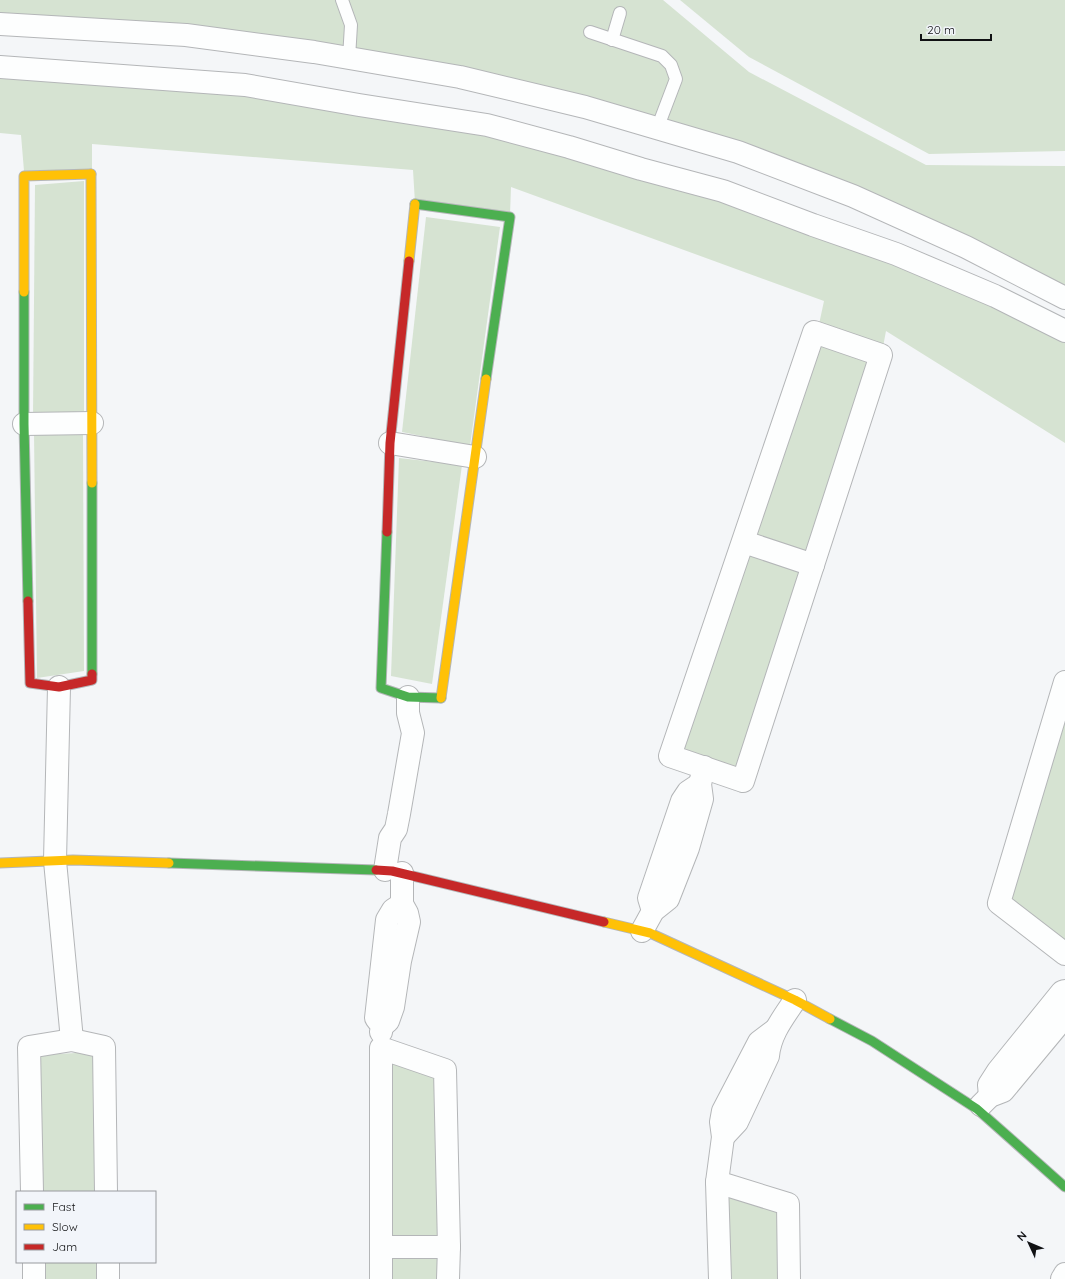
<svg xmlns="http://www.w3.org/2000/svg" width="1065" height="1279" font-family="Quicksand,sans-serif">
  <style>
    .green { fill: #d6e3d2 }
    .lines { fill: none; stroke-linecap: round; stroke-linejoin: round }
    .lane-casing { stroke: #b4b6b8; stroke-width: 14 }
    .street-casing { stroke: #b4b6b8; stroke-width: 24 }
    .fast-casing { stroke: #b4b6b8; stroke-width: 11 }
    .slow-casing { stroke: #b4b6b8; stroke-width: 11 }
    .jam-casing { stroke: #b4b6b8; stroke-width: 11 }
    .lane { stroke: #fdfefe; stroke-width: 12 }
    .street { stroke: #fdfefe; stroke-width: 22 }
    .fast { stroke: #4caf50; stroke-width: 9 }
    .slow { stroke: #ffc107; stroke-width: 9 }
    .jam { stroke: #c62828; stroke-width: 9 }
  </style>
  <rect width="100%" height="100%" fill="#f4f6f8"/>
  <g class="green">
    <path d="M0,0H663L749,72L926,165L1065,166V292L854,195L461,74L0,22Z"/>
    <path d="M680,0H1065V151L929,154L749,57Z"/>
    <path d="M0,72L244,89L486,130L639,173L809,230L991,303L1065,342V443L886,331L882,352L818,329L824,301L511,187L510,215L415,203L413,170L92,144V169L24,171L21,135L0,133Z"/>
    <path d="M84,181V411L33,416L35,185Z"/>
    <path d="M426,217L500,227L470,446L402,432Z"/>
    <path d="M819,340L874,358L809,557L752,538Z"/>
    <path d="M83,432L84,671L37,678L34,434Z"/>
    <path d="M399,458L462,465L432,684L391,676Z"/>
    <path d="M750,553L803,571L739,771L678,752Z"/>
    <path d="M1065,719V947L1006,900Z"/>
    <path d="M94,1052L98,1192H41L39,1055Z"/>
    <path d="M388,1062L434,1078L441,1238L388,1240Z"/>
    <path d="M727,1192L779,1208L781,1279H727Z"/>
    <path d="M443,1253L442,1279H386V1255Z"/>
    <rect x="43" y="1262" width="57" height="17"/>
  </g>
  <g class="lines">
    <g class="lane-casing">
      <g id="lane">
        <path d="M342,0L351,25L349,58"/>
        <path d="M590,32L662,56L671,65L676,79L657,129"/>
        <path d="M612,40L620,13"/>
      </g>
    </g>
    <g class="street-casing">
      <g id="street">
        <path d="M0,24L186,35L314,52L460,77L585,107L738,152L853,196L966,247L1065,298"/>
        <path d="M0,67L245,85L359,105L487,125L569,147L641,169L723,191L813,225L896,254L995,296L1065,331"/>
        <path d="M814,332L881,355L743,781L670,756Z"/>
        <path d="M24,424L92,423"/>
        <path d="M390,443L475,457"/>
        <path d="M744,542L813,565"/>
        <path d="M1065,682L999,903L1065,954"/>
        <path d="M59,687L55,861L72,1040"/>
        <path d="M385,870L390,838L396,829L399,814L413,733L408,713V697"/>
        <path d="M653,911L649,898L682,801L688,792L700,784"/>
        <path d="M642,931L653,911L668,899L688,848L702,799L700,784L704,767"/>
        <path d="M382,1026L388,1021L393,1007L400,961L409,922L407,913L402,904V873"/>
        <path d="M381,1032L382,1026L376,1018L387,920L393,910L402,904"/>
        <path d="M990,1096L989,1085L998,1071L1062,992L1065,991"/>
        <path d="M981,1105L990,1096L1003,1091L1062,1020L1065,1014"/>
        <path d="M723,1137L737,1122L768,1056C770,1034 783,1018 795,1000"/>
        <path d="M717,1182L788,1204L789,1279"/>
        <path d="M32,1192L29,1047L72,1040L104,1047L106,1192"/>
        <path d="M381,1247H449"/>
        <path d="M34,1262V1279"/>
        <path d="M108,1262V1279"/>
        <path d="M381,1279V1048L445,1070L449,1247L448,1279"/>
        <path d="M720,1279L717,1182L723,1137L721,1122L723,1111L759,1042L775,1030"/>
        <path d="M1062,1279L1065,1274"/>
      </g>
    </g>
    <g class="fast-casing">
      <g id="fast">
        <path d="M415,204L510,217L486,379"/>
        <path d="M24,292V424L28,601"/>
        <path d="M92,483V674"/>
        <path d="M387,532L381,688L408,697L441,698"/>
        <path d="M169,863L376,870"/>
        <path d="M830,1019L872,1041L977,1109L1065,1187"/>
      </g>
    </g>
    <g class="slow-casing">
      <g id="slow">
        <path d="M91,174L92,483"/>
        <path d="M409,261L415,204"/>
        <path d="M24,292V176L91,174"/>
        <path d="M441,698L486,379"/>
        <path d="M0,863L73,860L169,863"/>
        <path d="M604,922L650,933L795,1000L830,1019"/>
      </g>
    </g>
    <g class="jam-casing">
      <g id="jam">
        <path d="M387,532L390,443L409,261"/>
        <path d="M28,601L30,683L59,687L92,680V674"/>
        <path d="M376,870L392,871L604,922"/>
      </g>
    </g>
    <use href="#lane" class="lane"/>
    <use href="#street" class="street"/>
    <use href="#fast" class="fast"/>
    <use href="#slow" class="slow"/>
    <use href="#jam" class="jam"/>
  </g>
  <rect x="16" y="1191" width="140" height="72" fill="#f2f5fa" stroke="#989a9e"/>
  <rect x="24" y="1204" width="20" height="6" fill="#4caf50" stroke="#989a9e"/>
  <text x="52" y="1211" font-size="12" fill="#101113">Fast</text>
  <rect x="24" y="1224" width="20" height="6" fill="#ffc107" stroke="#989a9e"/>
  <text x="52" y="1231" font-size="12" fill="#101113">Slow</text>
  <rect x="24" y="1244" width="20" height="6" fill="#c62828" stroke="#989a9e"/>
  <text x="52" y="1251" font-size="12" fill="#101113">Jam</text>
  <g transform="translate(1029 1243) rotate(314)" stroke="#f2f5fa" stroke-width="3" paint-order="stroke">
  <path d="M0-3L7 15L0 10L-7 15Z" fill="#101113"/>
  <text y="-6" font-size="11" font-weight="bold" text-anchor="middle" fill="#101113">N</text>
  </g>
  <path d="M921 34v6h70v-6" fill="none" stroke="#101113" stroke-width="2"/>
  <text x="927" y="34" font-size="12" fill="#101113" stroke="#f2f5fa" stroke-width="3" paint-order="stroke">20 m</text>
</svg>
